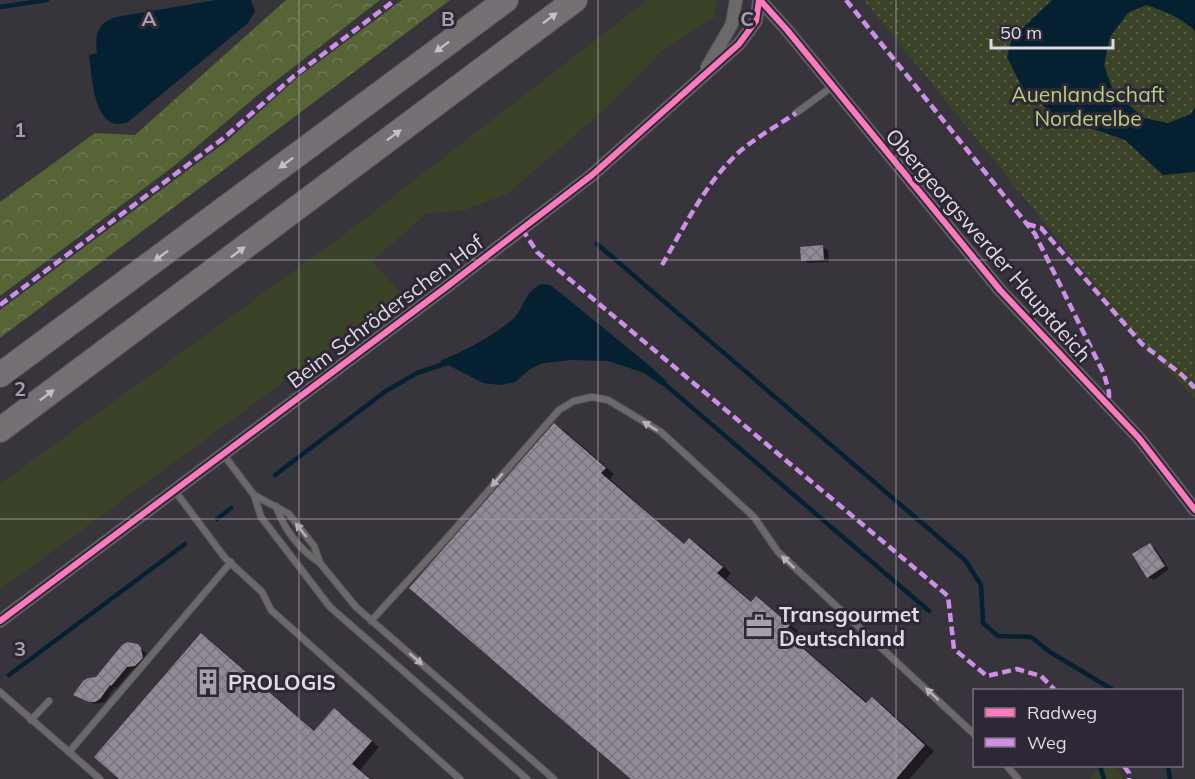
<svg xmlns="http://www.w3.org/2000/svg" width="1195" height="779" font-family="Mulish,sans-serif">
  <style>
    .green { fill: #3a4327 }
    .forest { fill: url(#forest-crowns) }
    .park { fill: url(#park-dots) }
    .water { fill: #052030 }
    .shadow { fill: #0007 }
    .lines { fill: none; stroke-linecap: round; stroke-linejoin: round }
    .stream { stroke: #052030; stroke-width: 4.5 }
    .building { fill: url(#building-cross-hatch) }
    .lane-casing { stroke: #565359; stroke-width: 8 }
    .street-casing { stroke: #565359; stroke-width: 14 }
    .highway-casing { stroke: #565359; stroke-width: 26 }
    .lane { stroke: #6c696b; stroke-width: 6 }
    .street { stroke: #6c696b; stroke-width: 12 }
    .highway { stroke: #747073; stroke-width: 24 }
    .quiet { stroke: #ce8fe9; stroke-width: 4.5; stroke-dasharray: 9 4.5; stroke-linecap: butt }
    .cycleway-casing { stroke: #2e2735; stroke-width: 10 }
    .cycleway { stroke: #fd7abc; stroke-width: 6 }
    .oneway { fill: #c4c0c7 }
    .oneway2 { fill: #b7b2b9 }
    .grid { fill: none; stroke: #a5a0a9; stroke-width: 1.5; stroke-opacity: 0.55 }
    .labels { text-anchor: middle; dominant-baseline: central; stroke-width: 6; stroke-linejoin: round; paint-order: stroke }
    .park-label { font-size: 21px; fill: #b6d07e; stroke: #2e2735 }
    .street-label { font-size: 21px; fill: #dfdae3; stroke: #2e2735 }
    .poi-label { font-size: 21px; font-weight: bold; fill: #dfdae3; stroke: #2e2735; text-anchor: start }
    .grid-label { font-size: 20px; text-anchor: middle; font-weight: bold; fill: #a5a0a9; stroke: #2e2735; stroke-width: 6; stroke-linejoin: round; paint-order: stroke }
  </style>
  <defs>
    <pattern id="forest-crowns" width="20" height="18" patternUnits="userSpaceOnUse" patternTransform="scale(1.5)"><rect width="20" height="18" fill="#566436"/><path d="M2 6a3 3 0 1 1 6 0M12 15a3 3 0 1 1 6 0" fill="none" stroke="#6e7a53"/></pattern>
    <pattern id="park-dots" width="8" height="8" patternUnits="userSpaceOnUse" patternTransform="scale(1.5)"><rect width="8" height="8" fill="#3a4327"/><path d="M2 2h.1M6 6h.1" fill="none" stroke="#565e46" stroke-width="1.8" stroke-linecap="round"/></pattern>
    <pattern id="building-cross-hatch" width="8" height="8" patternUnits="userSpaceOnUse" patternTransform="scale(1.5)"><rect width="8" height="8" fill="#938a97"/><path d="M0 0l8 8M0 8l8-8" fill="none" stroke="#7b747e"/></pattern>
  </defs>
  <rect width="100%" height="100%" fill="#38343c"/>
  <g class="green">
    <path d="M647,0H717L715,17L665,48L602,112L507,194L462,211L427,213L372,261L402,295L0,590V484L350,230Z"/>
    <path d="M1101,766H1113L1125,779H1090Z"/>
  </g>
  <g class="forest">
    <path d="M286,0H380L259,94L174,166L0,296V202L95,133L135,135Z"/>
    <path d="M402,0H450L0,338V310L227,141L297,78Z"/>
  </g>
  <path class="park" d="M864,0H1195V398L1144,346Z"/>
  <g class="water">
    <path d="M216,0H251L255,11L248,23L128,122C94,136 92,76 89,55L97,53C95,35 97,23 116,17Z"/>
    <path d="M1052,0H1195V31C1180,17 1165,11 1146,5L1128,13L1110,37L1104,65L1113,91L1144,118L1168,123L1191,114L1195,107V172L1163,175L1125,140L1056,116L1023,89L1007,57L1012,38Z"/>
    <path d="M542,284L550,285L558,291L650,366L667,382L661,385L644,373L608,361L572,360L543,363L530,369L515,382L500,385L483,383L440,361C468,349 490,338 513,319C525,308 523,292 542,284Z"/>
  </g>
  <g class="shadow">
    <path d="M822,247L828,250L829,262L808,263L803,260Z"/>
    <path d="M555,425L564,430L614,474L610,479L685,545L690,540L699,545L731,573L726,579L753,603L757,598L766,604L798,631L792,638L868,703L872,699L881,704L934,751L909,779H633Z"/>
    <path d="M1150,545L1155,548L1169,569L1154,580L1148,577Z"/>
    <path d="M201,635L210,640L316,732L334,710L343,715L379,747L360,770L371,779H122Z"/>
    <path d="M137,646L146,653L147,661L141,668L133,669L117,688L115,687L105,702L95,704L80,697L97,679Z"/>
  </g>
  <g class="lines">
    <g class="stream">
      <path d="M0,7L47,0"/>
      <path d="M597,244L965,560L981,585L983,623L998,636L1031,637L1050,652L1113,690"/>
      <path d="M661,381L929,611"/>
      <path d="M275,475L386,391L417,373L447,363"/>
      <path d="M217,519L231,508"/>
      <path d="M9,675L185,544"/>
      <path d="M1020,690H1021"/>
      <path d="M1100,766L1104,779"/>
      <path d="M1168,766L1170,779"/>
    </g>
  </g>
  <g class="building">
    <path d="M823,245L824,260L801,261L800,247Z"/>
    <path d="M554,423L606,468L601,473L684,544L689,538L723,567L717,573L751,602L756,596L790,625L784,632L866,703L872,697L925,745L896,779H631L409,588Z"/>
    <path d="M1150,543L1165,566L1147,578L1132,554Z"/>
    <path d="M201,633L314,731L334,708L372,741L352,764L370,779H119L94,757Z"/>
    <path d="M127,642L138,644L141,648L143,658L135,666L127,667L111,686L110,685L100,699L95,702H89L73,695L83,681L88,678L96,677L122,645Z"/>
  </g>
  <g class="lines">
    <g class="lane-casing">
      <g id="lane">
        <path d="M796,113L833,86"/>
        <path d="M223,454L254,495L261,517L330,607L527,779"/>
        <path d="M175,491L225,558L262,592L271,610L460,779"/>
        <path d="M254,495L289,514L314,546L320,563L356,607L554,779"/>
        <path d="M276,506C284,529 299,549 320,563"/>
        <path d="M371,621L447,538L559,410L574,401L592,397L608,400L661,432L754,517L778,552L974,734"/>
        <path d="M0,692L69,752"/>
        <path d="M31,720L49,701"/>
        <path d="M1007,766L1018,779"/>
        <path d="M100,779L69,752L231,562"/>
      </g>
    </g>
    <g class="street-casing">
      <g id="street">
        <path d="M760,0L787,30L1000,290L1139,438L1195,510"/>
        <path d="M707,67L732,24L736,0"/>
        <path d="M0,621L445,288L592,175L739,44L756,21L759,0"/>
      </g>
    </g>
    <g class="highway-casing">
      <g id="highway">
        <path d="M0,375L506,0"/>
        <path d="M0,430L575,0"/>
      </g>
    </g>
    <use href="#lane" class="lane"/>
    <use href="#street" class="street"/>
    <use href="#highway" class="highway"/>
    <g class="quiet">
      <path d="M846,0L1035,234L1104,374L1109,392V406"/>
      <path d="M1027,224L1041,228L1142,344L1181,374L1195,388"/>
      <path d="M522,229L537,252L948,596L954,649L987,676L1017,669L1041,676L1055,690"/>
      <path d="M662,265C684,227 705,184 738,153C755,138 777,126 796,113"/>
      <path d="M0,305L225,137L294,76L395,0"/>
      <path d="M1124,766L1129,773V779"/>
    </g>
    <g class="cycleway-casing">
      <g id="cycleway">
        <path d="M760,0L787,30L1000,290L1139,438L1195,510"/>
        <path d="M0,621L445,288L592,175L739,44L756,21L759,0"/>
      </g>
    </g>
    <use href="#cycleway" class="cycleway"/>
  </g>
  <defs><path id="oneway-solid" d="M-6-.8H1V-3.2L6.5 0L1 3.2V.8H-6Z" transform="scale(1.5)"/></defs>
  <g class="oneway">
    <use href="#oneway-solid" transform="translate(550 18) rotate(-37)"/>
    <use href="#oneway-solid" transform="translate(442 47) rotate(143)"/>
    <use href="#oneway-solid" transform="translate(394 135) rotate(-37)"/>
    <use href="#oneway-solid" transform="translate(286 163) rotate(143)"/>
    <use href="#oneway-solid" transform="translate(238 252) rotate(-37)"/>
    <use href="#oneway-solid" transform="translate(161 256) rotate(143)"/>
    <use href="#oneway-solid" transform="translate(47 395) rotate(-37)"/>
  </g>
  <g class="oneway2">
    <use href="#oneway-solid" transform="translate(650 426) rotate(-148)"/>
    <use href="#oneway-solid" transform="translate(497 480) rotate(131)"/>
    <use href="#oneway-solid" transform="translate(301 530) rotate(-128)"/>
    <use href="#oneway-solid" transform="translate(788 562) rotate(-137)"/>
    <use href="#oneway-solid" transform="translate(416 659) rotate(41)"/>
    <use href="#oneway-solid" transform="translate(932 694) rotate(-137)"/>
  </g>
  <path class="grid" d="M299,0V779M598,0V779M896,0V779M0,260H1195M0,519H1195"/>
  <defs>
    <g id="office-bare" transform="scale(2.07)"><path d="M-6-3h4V-5.5h4V-3h4V5H-6ZM-1-4.5V-3h2v-1.5ZM-6 0V1H6V0Z" fill="#a5a0a9" stroke="#2e2735" stroke-width="2.5" paint-order="stroke"/></g>
    <g id="building-bare" transform="scale(2.07)"><path d="M-4-6H4V6H1V3H-1V6H-4ZM-2.5-4.3h1.7v1.8h-1.7ZM.8-4.3h1.7v1.8H.8ZM-2.5-1h1.7V.8h-1.7ZM.8-1h1.7V.8H.8Z" fill="#a5a0a9" stroke="#2e2735" stroke-width="2.5" paint-order="stroke"/></g>
  </defs>
  <g fill-rule="evenodd">
    <use href="#office-bare" x="759" y="626"/>
    <use href="#building-bare" x="208" y="682"/>
  </g>
  <g class="labels">
    <g class="park-label">
      <text x="1088" y="94">Auenlandschaft<tspan x="1088" dy="24">Norderelbe</tspan></text>
    </g>
    <g class="street-label">
      <text transform="translate(989 245) rotate(49)">Obergeorgswerder Hauptdeich</text>
      <text transform="translate(385 311) rotate(-37)">Beim Schröderschen Hof</text>
    </g>
    <g class="poi-label">
      <text x="779" y="614">Transgourmet<tspan x="779" dy="24">Deutschland</tspan></text>
      <text x="228" y="682">PROLOGIS</text>
    </g>
  </g>
  <g class="grid-label">
    <text x="149" y="26">A</text>
    <text x="448" y="26">B</text>
    <text x="747" y="26">C</text>
    <text x="20" y="137">1</text>
    <text x="20" y="396">2</text>
    <text x="20" y="656">3</text>
  </g>
  <rect x="973" y="689" width="210" height="78" fill="#2e2735" stroke="#756f7b" stroke-width="1.5"/>
  <rect x="985" y="708" width="30" height="9" fill="#fd7abc" stroke="#756f7b" stroke-width="1.5"/>
  <text x="1027" y="719" font-size="18" fill="#dfdae3">Radweg</text>
  <rect x="985" y="738" width="30" height="9" fill="#ce8fe9" stroke="#756f7b" stroke-width="1.5"/>
  <text x="1027" y="749" font-size="18" fill="#dfdae3">Weg</text>
  <path d="M991 39v9h122v-9" fill="none" stroke="#dfdae3" stroke-width="3"/>
  <text x="1000" y="39" font-size="18" fill="#dfdae3" stroke="#2e2735" stroke-width="4.5" paint-order="stroke">50 m</text>
</svg>
